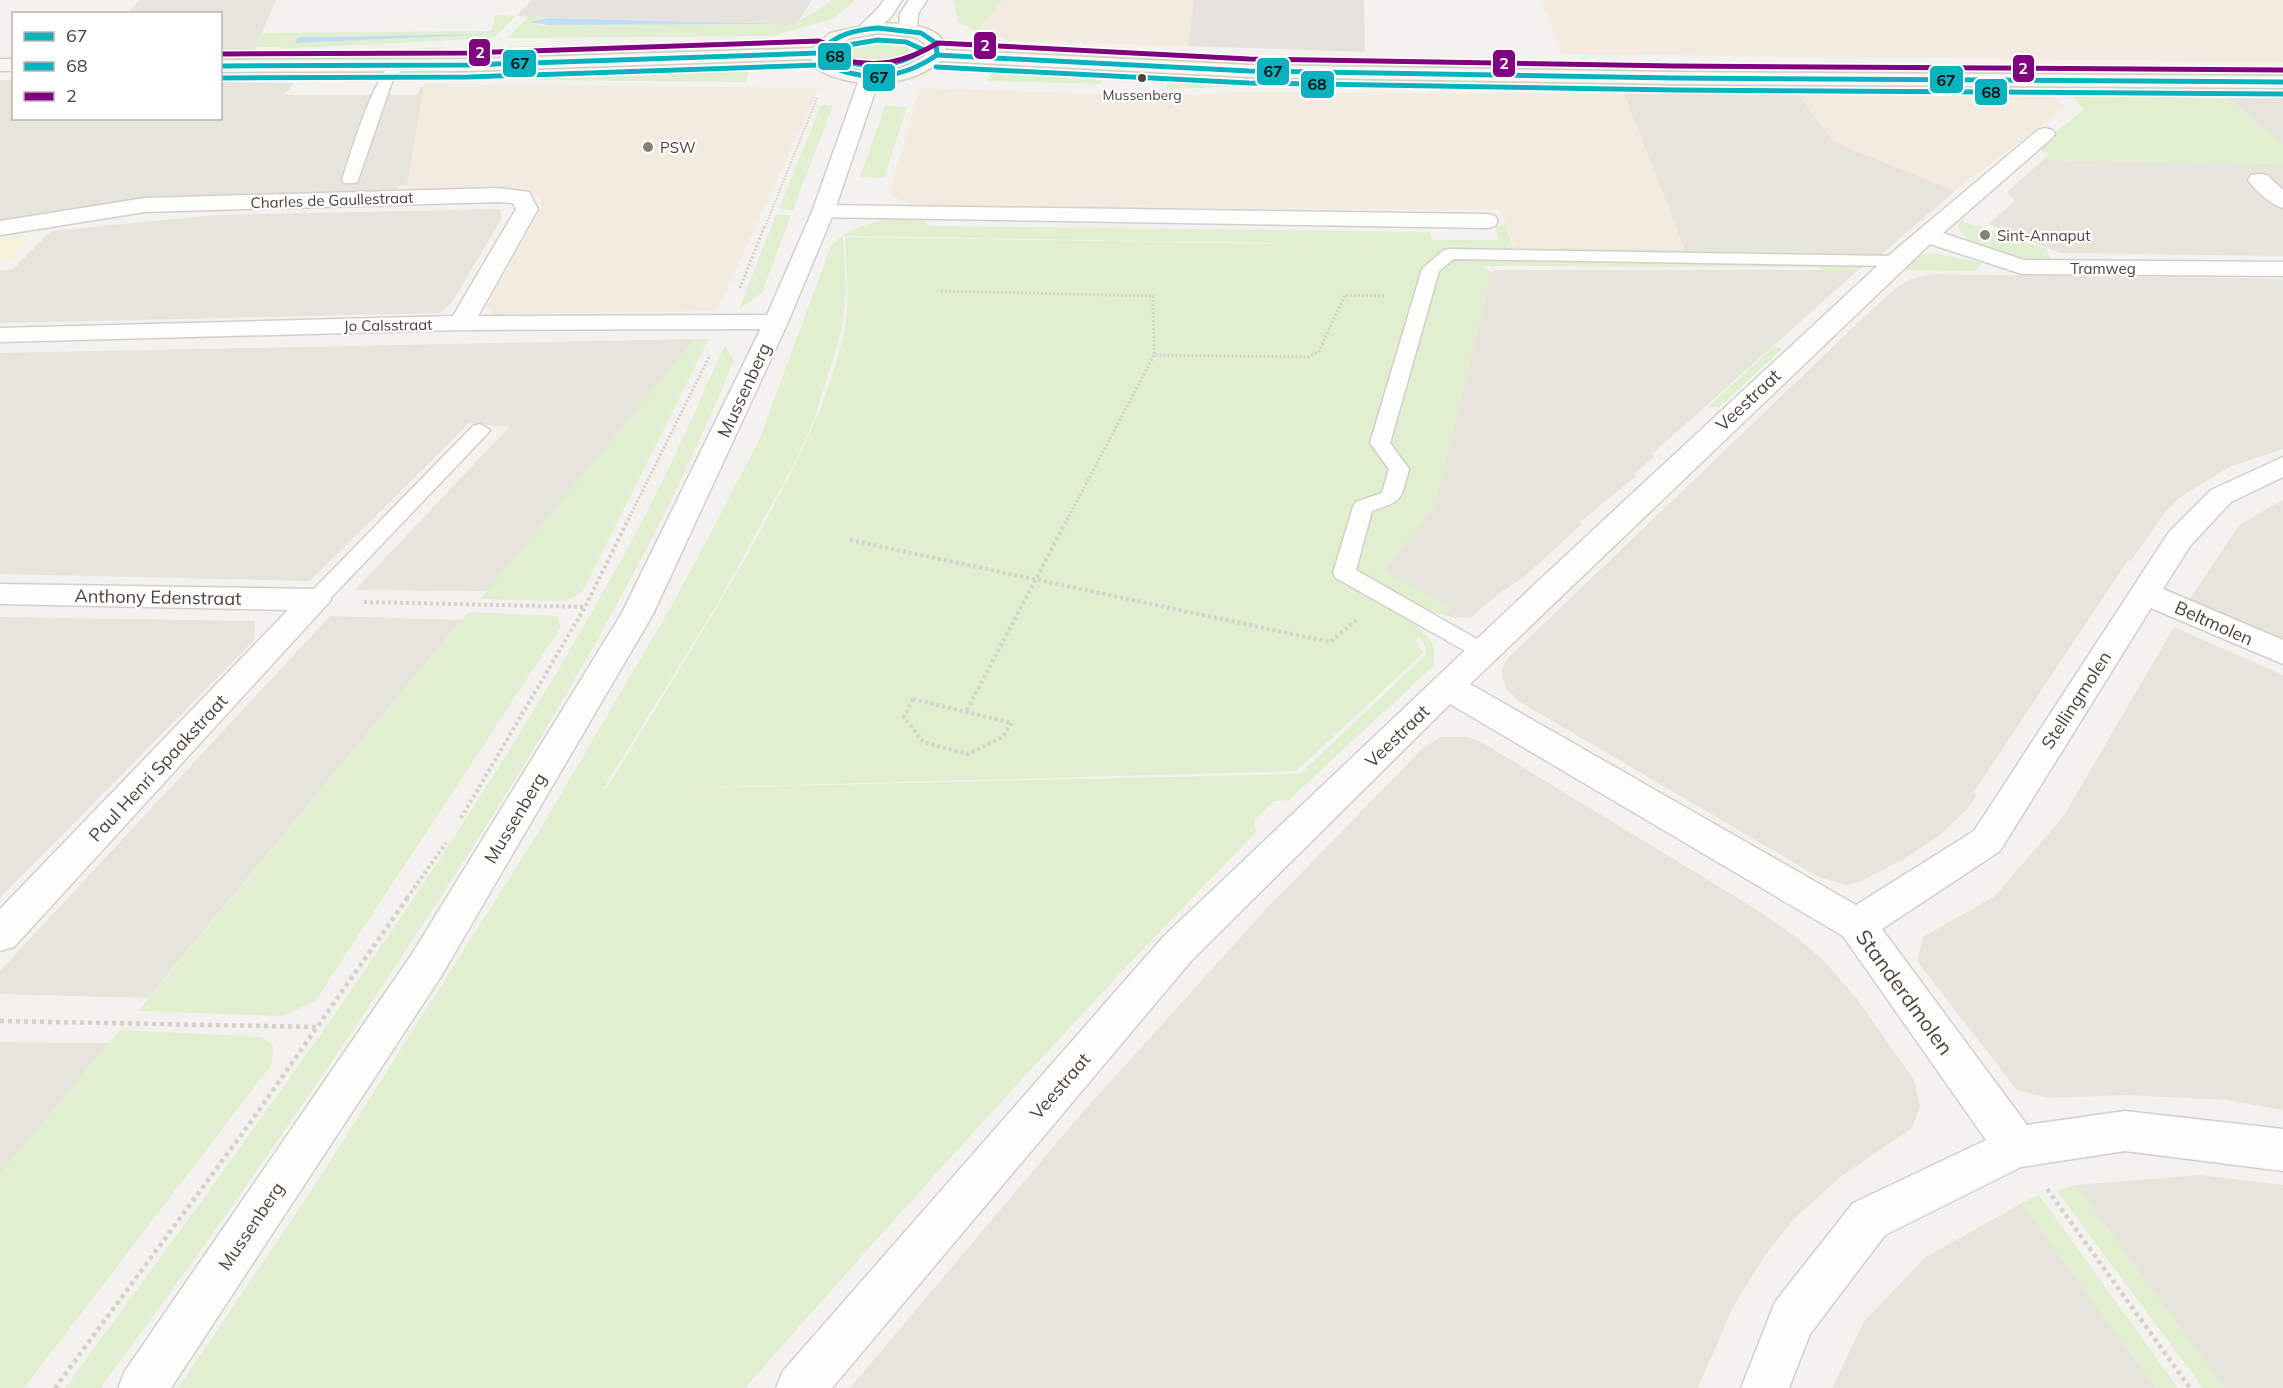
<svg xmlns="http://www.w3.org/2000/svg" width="2283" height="1388" font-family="Mulish,sans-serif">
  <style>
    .residential { fill: #e7e4dc }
    .commercial { fill: #f3ebdf }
    .industrial { fill: #e6e2de }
    .green { fill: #e1eecf; fill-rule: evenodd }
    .sand { fill: #f7f0da }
    .parking { fill: #e6e3df }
    .water { fill: #c0ddf1 }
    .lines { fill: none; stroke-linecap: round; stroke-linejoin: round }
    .service-casing { stroke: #d2d0cb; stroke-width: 3 }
    .minor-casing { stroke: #d2d0cb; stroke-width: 3 }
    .tertiary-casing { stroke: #d2d0cb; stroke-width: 3 }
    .secondary-casing { stroke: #d3cfc5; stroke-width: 3 }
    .path-far3 { stroke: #d3d2cc; stroke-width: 2; stroke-dasharray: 1.5 1.5; stroke-linecap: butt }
    .path-far2 { stroke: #d3d2cc; stroke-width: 3; stroke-dasharray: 2 2; stroke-linecap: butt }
    .path-far1 { stroke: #d3d2cc; stroke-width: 4; stroke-dasharray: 3 3; stroke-linecap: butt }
    .path { stroke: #d3d2cc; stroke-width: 4.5; stroke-dasharray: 4 4; stroke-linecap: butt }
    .service { fill: #fdfdfc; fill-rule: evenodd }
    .minor { fill: #fdfdfc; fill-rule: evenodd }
    .tertiary { fill: #fdfdfc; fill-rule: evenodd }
    .secondary { fill: #f7f6f1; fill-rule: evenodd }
    .bus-1-casing { stroke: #fff; stroke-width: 8 }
    .bus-2-casing { stroke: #fff; stroke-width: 8 }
    .bus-3-casing { stroke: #fff; stroke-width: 8 }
    .bus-1 { stroke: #08b2be; stroke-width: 5 }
    .bus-2 { stroke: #08b2be; stroke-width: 5 }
    .bus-3 { stroke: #800080; stroke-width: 5 }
    .bus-dot { fill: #4b4439; stroke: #fff; stroke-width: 2 }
    .poi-dot { fill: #868178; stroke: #fff; stroke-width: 2 }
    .labels { text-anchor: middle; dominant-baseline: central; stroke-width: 4.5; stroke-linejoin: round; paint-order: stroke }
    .far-bus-label { font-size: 14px; fill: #4b4439; stroke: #fff }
    .far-poi-label { font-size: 15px; fill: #4b4439; stroke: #fff; text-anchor: start }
    .far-street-label { font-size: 15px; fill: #4b4439; stroke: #fff }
    .street-label { font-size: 18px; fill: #4b4439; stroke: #fff }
    .near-street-label { font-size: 21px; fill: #4b4439; stroke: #fff }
    .line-badge { stroke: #fff; stroke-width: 2 }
    .badge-label { font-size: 16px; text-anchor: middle; font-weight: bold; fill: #fff }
    .pale-badge-label { font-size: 16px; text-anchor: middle; font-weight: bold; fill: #111 }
  </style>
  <rect width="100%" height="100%" fill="#f4f2ee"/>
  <g class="residential">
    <path d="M140,0H276L253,52H221L220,14H126Z"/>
    <path d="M0,80H13L14,118H220L221,82L294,83L284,95H418L420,87L802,91L546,201L526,188L415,185L398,186L396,191L85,210L21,217L0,222Z"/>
    <path d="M1624,94H1798L1834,142L1955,191L1878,257L1686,253Z"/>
    <path d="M2228,98H2283V145Z"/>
    <path d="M2043,160L2283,164V256L2060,253L1988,224L2015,201L2007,192Z"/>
    <path d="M500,209L502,218L452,302L441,313L0,323V270H12L51,231L216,215Z"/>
    <path d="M1496,270H1852L1857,271L1652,454L1654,457L1634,474L1636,476L1580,522L1582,524L1523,578L1501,592L1470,618L1451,617L1443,615L1450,608L1384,571L1435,505L1491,273Z"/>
    <path d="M1932,274L2283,279V449L2231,466L2179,498L2165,512L2131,561L2128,560L1974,792L1977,794L1967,809L1940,835L1904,859L1859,882L1845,885L1817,876L1520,702L1506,688L1501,671L1507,659L1865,316L1897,287L1911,279Z"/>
    <path d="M695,339L488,591L355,590L509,427L469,423L310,581L0,574V353Z"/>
    <path d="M2283,500V643L2202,608L2190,599L2240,524Z"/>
    <path d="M330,616L462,620L148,998L0,994V971Z"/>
    <path d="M0,617L255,621L254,640L0,898Z"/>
    <path d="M2174,627L2283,675V1110L2227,1100L2126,1095L2048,1098L2017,1090L1917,961L1923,937L1995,896L2063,817Z"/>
    <path d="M1441,737H1468L1483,743L1754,908L1799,939L1826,963L1857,999L1914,1080L1920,1107L1912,1128L1839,1178L1795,1218L1766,1254L1733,1307L1698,1388H850L1082,1113L1268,907L1423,748Z"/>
    <path d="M0,1042L109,1043L0,1174Z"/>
    <path d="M2199,1175L2283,1185V1388H2224L2076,1185Z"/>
    <path d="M2022,1203L2156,1388H1832L1864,1321L1926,1257Z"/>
  </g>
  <g class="commercial">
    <path d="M1003,0H1194L1188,46L1010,41L977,31Z"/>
    <path d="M1542,0H2283V62L1561,54Z"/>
    <path d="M424,84L819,88L717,311L492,314L487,305L542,207L540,198L521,190H406Z"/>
    <path d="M920,88L1165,96L1240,92L1624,94L1686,253L1515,249L1501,210L925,207L898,199L889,193Z"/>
    <path d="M1798,94L2056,97L2064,106L2063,109L1955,191L1834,142Z"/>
  </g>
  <path class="industrial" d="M1194,0H1364L1365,52L1188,46Z"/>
  <g class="green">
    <path d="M832,0H855L835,18L772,36L507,38L529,16L689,21L548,18L532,21L541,25L796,24C802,16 822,10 832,0Z"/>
    <path d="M954,0H1003L977,31L958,22Z"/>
    <path d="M495,15L516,16L494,38L278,49L280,47H258L253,52L262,33L492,31ZM446,35V36L295,43L313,37Z"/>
    <path d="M878,39C890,39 906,39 910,51C899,69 860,70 847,56L851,47Z"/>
    <path d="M755,45L651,54L508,51L511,46Z"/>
    <path d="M1004,46L1080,53L1406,63L2022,68L2032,71L2026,74L1266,65L1090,58L1002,49Z"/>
    <path d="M442,47L439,51L358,60H290L293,56Z"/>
    <path d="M749,67L746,82L426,79L439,74Z"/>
    <path d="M2049,68L2283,70V75L2056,74L2046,70Z"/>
    <path d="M992,70L1101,80H1102L1100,84L987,81Z"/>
    <path d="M1246,78L1770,86L1773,90L1282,85L1166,89L1168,83Z"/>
    <path d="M2123,88L2249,89L2254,93L2127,92Z"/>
    <path d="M2072,95L2228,98L2283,145V164L2043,160L2049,154L2039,150L2055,138L2052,135L2084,110Z"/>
    <path d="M821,105H833L793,210L779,209Z"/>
    <path d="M885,106L907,107L884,178L860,177Z"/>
    <path d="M776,215H791L762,293L739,309Z"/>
    <path d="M888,219H921L930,226L1430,232L1432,240H1499L1495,227L1505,224L1513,247L843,236L846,292L841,332L815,417L797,458L719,601L603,789L607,788C657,706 708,625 755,541C791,475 827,408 844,333C851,302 846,268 845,237L1808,252L1810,256L1878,257L1857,271L1828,272L1817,267L1483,266L1491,273L1435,506L1384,571L1450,607L1443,615L1433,612L1417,627C1432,641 1437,644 1433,666L1289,800L1274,801L1254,820L1256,832C1080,1012 911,1199 745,1388H178L308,1196L538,833L675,600L758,443L831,246C848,229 865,224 888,219ZM1418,638L1423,641L1427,654L1300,774L608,790L1296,771L1423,653L1416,641Z"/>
    <path d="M1961,221L2046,249L2051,259C2025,259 1969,253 1958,226Z"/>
    <path d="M1933,253L1981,263L1976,271L1904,270L1919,256Z"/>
    <path d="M695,339H709L583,591L571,599L559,601L480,599Z"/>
    <path d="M725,345L734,361C649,566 534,755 413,939C313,1092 209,1242 100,1388H65C272,1105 481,824 646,514C675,459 699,401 725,345Z"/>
    <path d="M1774,346L1782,349L1719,407H1708Z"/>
    <path d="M469,612L557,616L561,627L316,1000L283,1016L138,1011Z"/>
    <path d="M120,1030L262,1037L273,1046L272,1064L24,1388H0V1174Z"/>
    <path d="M2076,1185L2224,1388H2203L2057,1191Z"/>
    <path d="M2039,1195L2178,1388H2156L2022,1203Z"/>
  </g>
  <path class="sand" d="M23,235L29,236L14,258L0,261V238Z"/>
  <path class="parking" d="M532,0H812L796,25L516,16Z"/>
  <g class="water">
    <path d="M548,18L782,24L548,25L530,22Z"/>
    <path d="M494,34L295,43L299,37H313Z"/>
  </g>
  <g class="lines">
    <g class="service-casing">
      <g id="service">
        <path d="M397,62L404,66L392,82L358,180L356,183H344L342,180C350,157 375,67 397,62Z"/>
        <path d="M1450,249L1896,256L1904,261L1896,266L1454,259L1439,271L1390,443L1409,469C1400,501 1404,500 1372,511L1356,570L1491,647L1495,653L1491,659L1483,661L1336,578L1333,573L1353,507L1356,502L1382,493L1389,469L1370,443L1422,269L1444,250Z"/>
        <path d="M480,424L490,430L487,434L324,605L316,608L308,605L305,600L308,595L473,426Z"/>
      </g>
    </g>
    <g class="minor-casing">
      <g id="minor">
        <path d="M884,0H902L891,17L873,33H861L858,29C866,18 877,12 884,0Z"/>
        <path d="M909,0H927L918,14L917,30L908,35L899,30L900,14Z"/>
        <path d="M2045,128L2052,130L2055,134L2052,138L1943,233L2024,260L2283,262V276L2022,274L1930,244L1470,684L1856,905L1974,831L2169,532L2211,490L2283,457V477L2231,502L2190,546L2163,589L2283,640V664L2151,608L2000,851L1882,929L2027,1125L2125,1111L2283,1129V1171L2125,1151L2021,1167L1885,1235L1810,1334L1789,1388H1741L1775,1302L1853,1203L1986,1140L1843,936L1450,704L1192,960L832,1388H776L783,1371L1164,936L1536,583L1888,256L2038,130Z"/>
        <path d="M2259,174L2267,175L2283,190V208C2270,204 2256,191 2248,180L2251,175Z"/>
        <path d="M498,188L529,192L538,209L478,316L776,315L785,317L788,322L785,327L776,329L461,330L0,342V328L453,316L516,209L513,203L498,202L145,212L0,235V221L145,198Z"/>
        <path d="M823,205L1487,214L1495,216L1498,221L1495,226L1487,228L815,217L812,212L815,207Z"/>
        <path d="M0,584L316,589L327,593L331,600L14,947L0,951V909L288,610L0,604Z"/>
      </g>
    </g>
    <g class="tertiary-casing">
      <path id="tertiary" d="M870,71L880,77L834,212L788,322L653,614L440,978L171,1388H118L125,1371L412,954L622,613L764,322L812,212L860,77Z"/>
    </g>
    <g class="secondary-casing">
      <g id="secondary">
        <path d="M878,23C898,24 943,22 946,50L1249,65L1674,72L2283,76V88L1674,84L1249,77L941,61C911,85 868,89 832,76C823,73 814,68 811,59L468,71L220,72V60L468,59L813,48L830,33ZM878,33L915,37L927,45L928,53C899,76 860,78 830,59V50L851,38Z"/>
        <rect x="0" y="59" width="14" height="12"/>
      </g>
    </g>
    <path class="path-far3" d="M765,227L817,98"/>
    <g class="path-far2">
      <path d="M740,288L765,225"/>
      <path d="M941,291L1153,296L1154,355"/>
      <path d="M628,520L710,355"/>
      <path d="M1067,520L1154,355L1308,357L1319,351L1345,295L1386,296"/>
    </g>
    <g class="path-far1">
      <path d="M850,540L1330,642L1358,619"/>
      <path d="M364,602L585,607"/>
      <path d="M913,699L1012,723L1002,737L968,754L923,742L904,717Z"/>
      <path d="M967,710L1068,518"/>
      <path d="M461,818L585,607L629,518"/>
      <path d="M407,898L446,843"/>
    </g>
    <g class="path">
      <path d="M0,1021L317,1027"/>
      <path d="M2047,1189L2190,1388"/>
      <path d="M55,1388L250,1123L408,897"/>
    </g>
    <use href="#service" class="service"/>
    <use href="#minor" class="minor"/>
    <use href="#tertiary" class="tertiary"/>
    <use href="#secondary" class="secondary"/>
    <g class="bus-1-casing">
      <g id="bus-1">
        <path d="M878,28L921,33L936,43L937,55C899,81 861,83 821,62L819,53C835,34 855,30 878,28Z"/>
        <path d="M937,55L1249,71L1674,78L2283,82"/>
        <path d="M220,66L468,65L819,53"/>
      </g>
    </g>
    <g class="bus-2-casing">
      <g id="bus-2">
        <path d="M878,40L906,42L924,50C895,69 863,71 832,55L848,45Z"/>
        <path d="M936,67L1249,83L1674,90L2283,94"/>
        <path d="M220,78L468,77L819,65"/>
      </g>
    </g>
    <g class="bus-3-casing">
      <path id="bus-3" d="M220,54L468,53L819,41L827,44L837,59C878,68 902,64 938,43L1249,59L1674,66L2283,70"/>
    </g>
    <use href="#bus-1" class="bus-1"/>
    <use href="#bus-2" class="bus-2"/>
    <use href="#bus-3" class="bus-3"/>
  </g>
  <circle class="bus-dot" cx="1142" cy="78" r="5"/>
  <g class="poi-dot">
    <circle cx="648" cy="147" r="6"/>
    <circle cx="1985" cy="235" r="6"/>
  </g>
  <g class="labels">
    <g class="far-bus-label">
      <text x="1142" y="95">Mussenberg</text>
    </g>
    <g class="far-poi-label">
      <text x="660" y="147">PSW</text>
      <text x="1997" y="235">Sint-Annaput</text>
    </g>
    <g class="far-street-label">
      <text transform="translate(332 200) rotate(-2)">Charles de Gaullestraat</text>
      <text x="2103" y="268">Tramweg</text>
      <text transform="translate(388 325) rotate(-1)">Jo Calsstraat</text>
    </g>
    <g class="street-label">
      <text transform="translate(744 390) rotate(-65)">Mussenberg</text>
      <text transform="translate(1748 400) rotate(-43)">Veestraat</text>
      <text transform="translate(158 597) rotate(1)">Anthony Edenstraat</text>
      <text transform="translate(2214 623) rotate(24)">Beltmolen</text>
      <text transform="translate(2076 700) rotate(-57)">Stellingmolen</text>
      <text transform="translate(1397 736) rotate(-44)">Veestraat</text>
      <text transform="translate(158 768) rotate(-47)">Paul Henri Spaakstraat</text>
      <text transform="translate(515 818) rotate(-59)">Mussenberg</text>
      <text transform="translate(1060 1086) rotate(-49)">Veestraat</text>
      <text transform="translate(251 1226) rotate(-56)">Mussenberg</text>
    </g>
    <g class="near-street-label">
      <text transform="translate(1905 992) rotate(54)">Standerdmolen</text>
    </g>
  </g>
  <g class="line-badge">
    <rect x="973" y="31" width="24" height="29" rx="6" fill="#800080"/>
    <rect x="468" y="38" width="23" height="29" rx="6" fill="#800080"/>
    <rect x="817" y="42" width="35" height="29" rx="6" fill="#08b2be"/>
    <rect x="1492" y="49" width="24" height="29" rx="6" fill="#800080"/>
    <rect x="502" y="49" width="35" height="29" rx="6" fill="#08b2be"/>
    <rect x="2012" y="54" width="23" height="29" rx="6" fill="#800080"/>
    <rect x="1256" y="57" width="34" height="29" rx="6" fill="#08b2be"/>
    <rect x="862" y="63" width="34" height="29" rx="6" fill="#08b2be"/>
    <rect x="1929" y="65" width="35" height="29" rx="6" fill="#08b2be"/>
    <rect x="1300" y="70" width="35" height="29" rx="6" fill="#08b2be"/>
    <rect x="1974" y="78" width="34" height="28" rx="6" fill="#08b2be"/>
  </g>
  <g class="badge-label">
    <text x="985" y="51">2</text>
    <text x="480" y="58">2</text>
    <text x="1504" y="69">2</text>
    <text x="2023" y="74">2</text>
  </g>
  <g class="pale-badge-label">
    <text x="835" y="62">68</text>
    <text x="520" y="69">67</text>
    <text x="1273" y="77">67</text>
    <text x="879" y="83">67</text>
    <text x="1946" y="86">67</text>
    <text x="1317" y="90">68</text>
    <text x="1991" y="98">68</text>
  </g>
  <rect x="12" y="12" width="210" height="108" fill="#ffffff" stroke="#b7b4b0" stroke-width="1.5"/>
  <rect x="24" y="32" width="30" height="9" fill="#08b2be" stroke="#b7b4b0" stroke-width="1.5"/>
  <text x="66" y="42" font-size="18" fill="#4b4439">67</text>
  <rect x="24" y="62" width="30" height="9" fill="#08b2be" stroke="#b7b4b0" stroke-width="1.5"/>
  <text x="66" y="72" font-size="18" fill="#4b4439">68</text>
  <rect x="24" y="92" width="30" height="9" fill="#800080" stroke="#b7b4b0" stroke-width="1.5"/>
  <text x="66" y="102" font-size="18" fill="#4b4439">2</text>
</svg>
